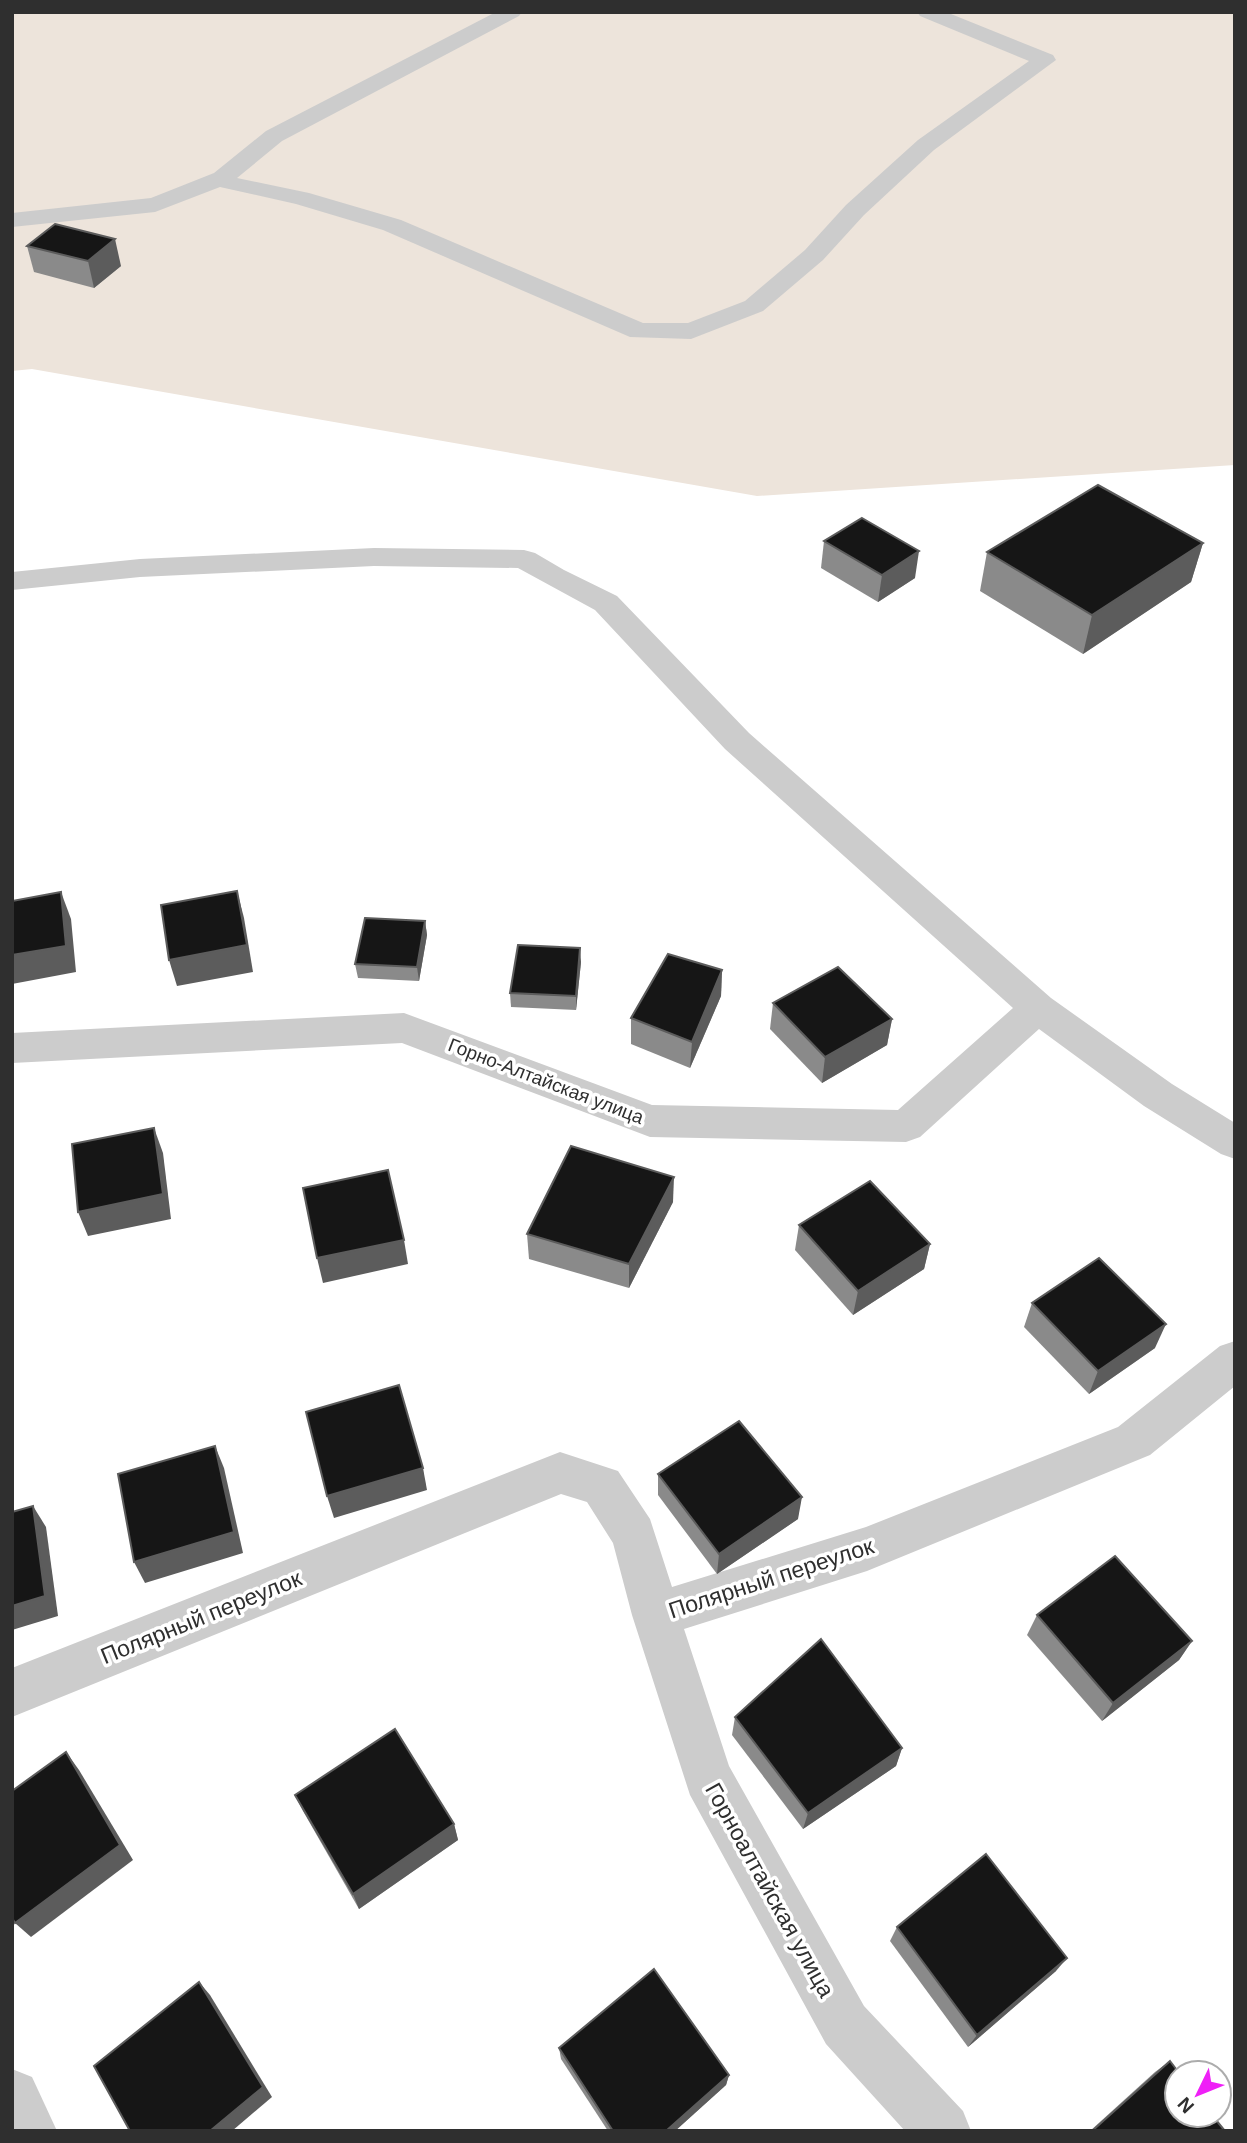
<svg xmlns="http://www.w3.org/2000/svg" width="1247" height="2143" font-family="Helvetica,sans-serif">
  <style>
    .green { fill: #ede4db }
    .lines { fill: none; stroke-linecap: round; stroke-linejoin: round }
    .street { fill: #ccc; fill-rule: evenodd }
    .wall { fill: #8a8a8a }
    .shaded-wall { fill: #5c5c5c }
    .building { fill: #161616; stroke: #5c5c5c; stroke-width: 2 }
    .labels { text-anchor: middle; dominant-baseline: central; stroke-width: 7; stroke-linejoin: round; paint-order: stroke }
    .street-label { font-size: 19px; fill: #2f2f2f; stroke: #fff }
    .near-street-label { font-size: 23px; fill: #2f2f2f; stroke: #fff }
  </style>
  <rect width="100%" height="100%" fill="#fff"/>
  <path class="green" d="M12,12H1235V465L757,496L32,369L12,371Z"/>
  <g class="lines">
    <g class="street">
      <path d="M496,12H522L519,16L282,141L237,178L309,193L401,220L643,323H688L745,301L805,250L846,205L918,140L1029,61L920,16L917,12H946L1053,55L1056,60L934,150L864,215L823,260L763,311L691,339L630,337L383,230L296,204L220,187L155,212L12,227V213L151,198L214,173L266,131Z"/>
      <path d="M374,548L524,550L535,553L564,570L617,596L749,733L1051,998L1172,1084L1235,1123V1159L1221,1154L1144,1106L1039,1029L920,1137L906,1142L650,1137L402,1043L12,1063V1033L404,1013L652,1105L898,1110L1013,1008L725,749L595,610L518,568L374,566L140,577L12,590V572L140,559Z"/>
      <path d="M1235,1341V1386L1150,1455L867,1571L684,1629L729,1766L864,2006L963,2111L971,2131H905L826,2044L690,1795L632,1615L613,1543L587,1502L561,1494L12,1717V1668L560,1452L618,1471L650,1519L672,1587L866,1527L1118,1427L1220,1346Z"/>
      <path d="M12,2069L32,2077L57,2131H12Z"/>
    </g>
  </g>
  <g class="wall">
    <path d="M27,246L121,266L94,288L34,272Z"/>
    <path d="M824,541L915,578L878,602L821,568Z"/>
    <path d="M1203,543L1191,582L1083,654L980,591L987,552Z"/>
    <path d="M425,921L427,935L419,981L358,978L355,964Z"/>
    <path d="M581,962L576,1010L511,1007L510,993Z"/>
    <path d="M722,970L721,996L690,1068L631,1044V1018Z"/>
    <path d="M773,1003L892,1019L887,1045L822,1083L770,1029Z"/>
    <path d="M673,1202L629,1288L529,1259L527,1234Z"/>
    <path d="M799,1225L930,1244L924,1269L853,1315L795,1250Z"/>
    <path d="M1032,1303L1155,1348L1089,1394L1024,1327Z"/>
    <path d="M658,1474L798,1519L717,1574L658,1495Z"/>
    <path d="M1037,1615L1192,1641L1179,1660L1102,1721L1027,1635Z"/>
    <path d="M735,1717L902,1748L896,1766L803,1829L732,1735Z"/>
    <path d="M295,1795L454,1824L458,1840L359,1909L303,1811Z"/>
    <path d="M897,1927L1056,1971L968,2047L890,1941Z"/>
    <path d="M559,2048L729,2075L726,2085L675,2131H608L561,2059Z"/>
    <path d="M1170,2061L1225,2131H1090L1155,2072Z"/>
  </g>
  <g class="shaded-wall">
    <path d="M115,239L121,266L94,288L88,261Z"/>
    <path d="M1203,543L1191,582L1083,654L1092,615Z"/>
    <path d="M919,551L915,578L878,602L882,575Z"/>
    <path d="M237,891L244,918L253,972L177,986L169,960Z"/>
    <path d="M61,892L71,919L76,972L12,984V955Z"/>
    <path d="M425,921L427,935L419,981L417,967Z"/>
    <path d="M580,948L581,962L576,1010V996Z"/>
    <path d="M722,970L721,996L690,1068L692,1042Z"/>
    <path d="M892,1019L887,1045L822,1083L825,1057Z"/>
    <path d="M154,1128L163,1153L171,1219L88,1236L78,1212Z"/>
    <path d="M674,1177L673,1202L629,1288V1264Z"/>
    <path d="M404,1240L408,1264L323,1283L317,1258Z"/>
    <path d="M930,1244L924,1269L853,1315L858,1291Z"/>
    <path d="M1166,1324L1155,1348L1089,1394L1098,1371Z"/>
    <path d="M215,1446L224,1468L243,1553L145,1583L134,1562Z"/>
    <path d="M423,1468L427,1490L334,1518L327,1496Z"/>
    <path d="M802,1497L798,1519L717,1574L719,1554Z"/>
    <path d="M33,1506L46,1527L58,1616L12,1630V1606Z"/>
    <path d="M1192,1641L1179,1660L1102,1721L1113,1703Z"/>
    <path d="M902,1748L896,1766L803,1829L808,1813Z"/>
    <path d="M66,1752L79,1770L133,1860L31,1937L15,1923Z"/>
    <path d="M454,1824L458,1840L359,1909L353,1894Z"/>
    <path d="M1067,1958L1056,1971L968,2047L977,2035Z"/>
    <path d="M199,1982L210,1995L272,2097L232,2131H210Z"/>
    <path d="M729,2075L726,2085L675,2131H666Z"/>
  </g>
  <g class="building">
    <path d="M55,224L115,239L88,261L27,246Z"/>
    <path d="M1098,485L1203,543L1092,615L987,552Z"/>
    <path d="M862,518L919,551L882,575L824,541Z"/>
    <path d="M237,891L247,945L169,960L161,905Z"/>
    <path d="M61,892L66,946L12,955V901Z"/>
    <path d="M365,918L425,921L417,967L355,964Z"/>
    <path d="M518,945L580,948L576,996L510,993Z"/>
    <path d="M668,954L722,970L692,1042L631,1018Z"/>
    <path d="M838,967L892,1019L825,1057L773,1003Z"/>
    <path d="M154,1128L163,1194L78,1212L72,1144Z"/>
    <path d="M571,1146L674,1177L629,1264L527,1234Z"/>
    <path d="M388,1170L404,1240L317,1258L303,1188Z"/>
    <path d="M870,1181L930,1244L858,1291L799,1225Z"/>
    <path d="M1099,1258L1166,1324L1098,1371L1032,1303Z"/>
    <path d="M399,1385L423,1468L327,1496L306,1412Z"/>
    <path d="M739,1421L802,1497L719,1554L658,1474Z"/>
    <path d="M215,1446L234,1532L134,1562L118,1474Z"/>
    <path d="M33,1506L45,1596L12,1606V1512Z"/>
    <path d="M1115,1556L1192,1641L1113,1703L1037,1615Z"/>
    <path d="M821,1639L902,1748L808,1813L735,1717Z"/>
    <path d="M395,1729L454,1824L353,1894L295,1795Z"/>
    <path d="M66,1752L120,1845L15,1923L12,1918V1791Z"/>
    <path d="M986,1854L1067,1958L977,2035L897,1927Z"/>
    <path d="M654,1969L729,2075L666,2131H613L559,2048Z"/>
    <path d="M199,1982L263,2087L210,2131H130L94,2066Z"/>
    <path d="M1170,2061L1179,2073H1177V2115H1212L1225,2131H1092Z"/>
  </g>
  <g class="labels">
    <g class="street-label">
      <text transform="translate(546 1081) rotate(21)">Горно-Алтайская улица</text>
    </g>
    <g class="near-street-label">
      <text transform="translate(771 1578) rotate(-18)">Полярный переулок</text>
      <text transform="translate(201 1617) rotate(-22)">Полярный переулок</text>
      <text transform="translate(770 1890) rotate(61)">Горноалтайская улица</text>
    </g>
  </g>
  <rect width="1247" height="2143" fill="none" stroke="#2f2f2f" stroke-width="28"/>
  <g transform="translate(1198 2094) rotate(227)"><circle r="33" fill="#ffffff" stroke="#acacac" stroke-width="2"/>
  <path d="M0-5L12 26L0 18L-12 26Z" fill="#ef20f7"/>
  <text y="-10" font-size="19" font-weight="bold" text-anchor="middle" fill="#2f2f2f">N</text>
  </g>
</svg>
